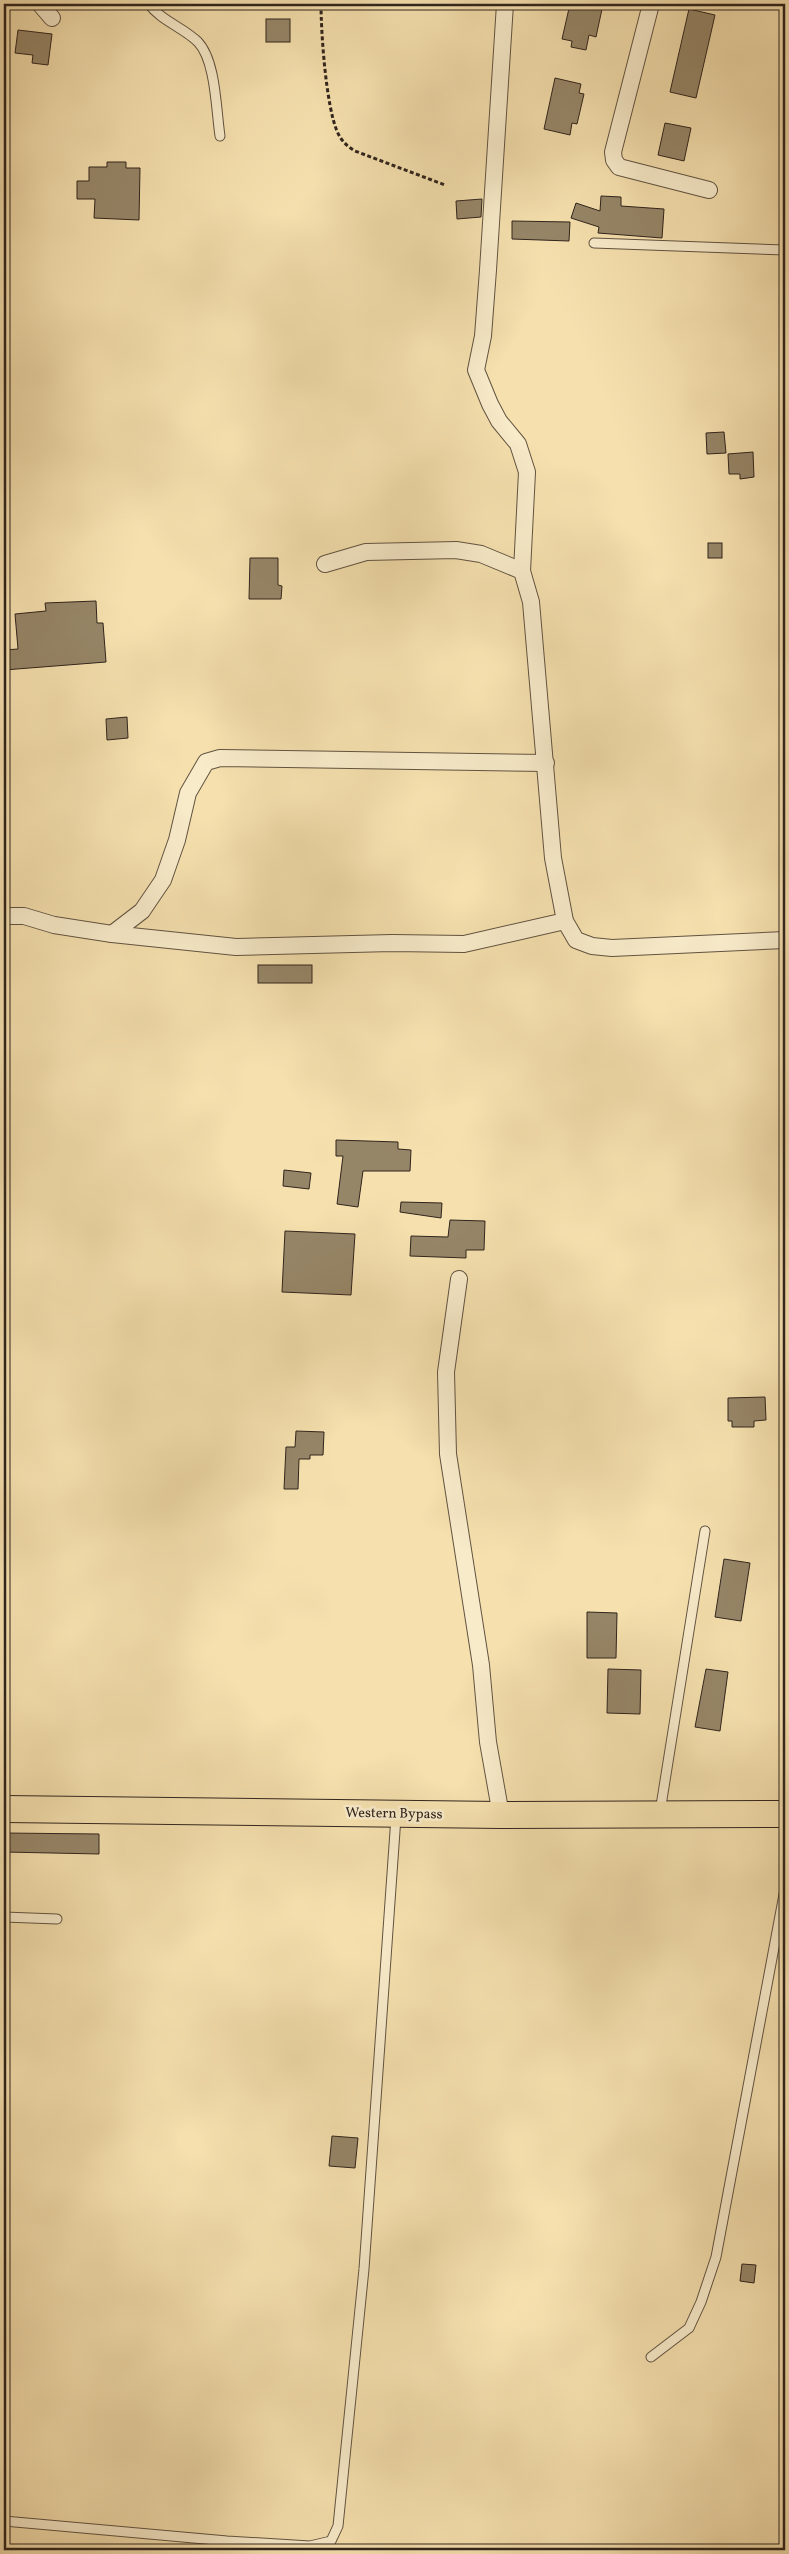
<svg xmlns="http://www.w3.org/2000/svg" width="789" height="2554" font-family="Vollkorn,serif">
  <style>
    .building { fill: #968668; stroke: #30241d }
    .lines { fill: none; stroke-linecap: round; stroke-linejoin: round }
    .service-casing { stroke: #615341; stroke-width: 11 }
    .minor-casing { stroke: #615341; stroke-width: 18 }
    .primary-casing { stroke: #30241d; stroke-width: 28 }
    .path { stroke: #30241d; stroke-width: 3; stroke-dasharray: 4 2.5; stroke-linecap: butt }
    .service { stroke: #f8ebca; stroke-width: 9 }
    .minor { stroke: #f8ebca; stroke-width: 16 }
    .primary { stroke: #f5e0ae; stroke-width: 26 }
    .labels { text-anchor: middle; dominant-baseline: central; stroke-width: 5; stroke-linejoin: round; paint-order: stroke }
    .street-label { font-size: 14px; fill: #30241d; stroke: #f8ebca }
  </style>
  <rect width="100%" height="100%" fill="#f5e0ae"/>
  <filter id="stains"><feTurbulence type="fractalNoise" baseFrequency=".004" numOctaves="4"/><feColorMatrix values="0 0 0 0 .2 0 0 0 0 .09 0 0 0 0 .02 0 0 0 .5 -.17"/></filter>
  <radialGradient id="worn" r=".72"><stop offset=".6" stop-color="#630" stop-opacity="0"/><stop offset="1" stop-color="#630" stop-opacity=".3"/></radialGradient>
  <g class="building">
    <path d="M570,4H597L596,8L602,9L596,37L589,35L586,50L571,47L572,41L562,39Z"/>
    <path d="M689,9L715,15L696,98L670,92Z"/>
    <rect x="266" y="19" width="24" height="23"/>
    <path d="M18,30L52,34L48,65L32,63L33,55L15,53Z"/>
    <path d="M555,78L581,84L579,93L584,94L577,124L572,123L570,135L544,129Z"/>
    <path d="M665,123L691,128L684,161L658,155Z"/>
    <path d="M107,162H126V168H140L139,220L94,218L95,199H77V181H89V167H107Z"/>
    <path d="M601,196L621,197V206L664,209L662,238L598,233L599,227L571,218L576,203L600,211Z"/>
    <path d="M482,199L481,217L457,219L456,201Z"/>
    <path d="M512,221L570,222L569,241L512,239Z"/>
    <path d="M724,432L726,453L707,454L706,433Z"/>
    <path d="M753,452L754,477L740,479V474H729L728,454Z"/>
    <rect x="708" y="543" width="14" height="15"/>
    <path d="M250,558H278V585L282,586L281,599H249Z"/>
    <path d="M96,601L97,623H103L106,662L4,670V650L18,649L15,614L46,611L45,603Z"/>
    <path d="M127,717L128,738L107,740L106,719Z"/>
    <rect x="258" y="965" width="54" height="18"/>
    <path d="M336,1140L398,1142V1149L411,1150L410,1171H363L358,1207L337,1204L343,1156H336Z"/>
    <path d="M284,1170L311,1173L309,1189L283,1186Z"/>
    <path d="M401,1202L442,1203L441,1218L400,1212Z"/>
    <path d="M450,1220L485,1221L484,1250H466V1258L410,1256L411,1236L448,1237Z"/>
    <path d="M285,1231L355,1234L351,1295L282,1292Z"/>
    <path d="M765,1397L766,1420L754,1421V1427H732V1421H728V1398Z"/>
    <path d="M296,1431L324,1432L323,1455H310V1459H299L298,1489H284L286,1447H295Z"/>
    <path d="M724,1559L750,1563L741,1621L715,1617Z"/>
    <path d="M587,1612L617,1613L616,1658H587Z"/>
    <path d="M608,1669L641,1670L640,1714L607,1713Z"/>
    <path d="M706,1669L728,1672L720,1731L695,1727Z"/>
    <path d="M4,1833L99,1834V1854L4,1852Z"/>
    <path d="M332,2136L358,2138L355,2168L329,2166Z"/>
    <path d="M742,2264L756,2265L754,2283L740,2281Z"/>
  </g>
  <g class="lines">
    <g class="service-casing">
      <g id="service">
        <path d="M149,4C161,21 183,27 198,42C216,61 216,110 220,136"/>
        <path d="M594,243L785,250"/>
        <path d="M660,1812L705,1531"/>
        <path d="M4,1917L57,1919"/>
        <path d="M651,2357L689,2328L701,2302L716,2257L785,1889"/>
        <path d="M4,2521L227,2541L310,2546L331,2541L338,2526L364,2269L396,1817"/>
      </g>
    </g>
    <g class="minor-casing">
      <g id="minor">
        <path d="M40,4L52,18"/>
        <path d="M505,4L488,270L483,336L476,370L490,404L499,421L518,444L527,472L522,571"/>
        <path d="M651,4L613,152L614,160L619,167L709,190"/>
        <path d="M325,564L366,552L456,550L481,554L522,571L531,602L553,858L565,921L576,940L592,946L612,948L785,940"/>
        <path d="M4,916H24L54,925L112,934L236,947L392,943L464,944L565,921"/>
        <path d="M112,934L142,911L163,880L177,840L188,793L206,762L220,758L546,763"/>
        <path d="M459,1279L446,1372L448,1454L481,1665L488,1742L501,1815"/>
      </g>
    </g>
    <g class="primary-casing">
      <path id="primary" d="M4,1809L501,1815L785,1814"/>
    </g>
    <path class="path" d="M321,4C321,33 326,105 337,131C341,141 347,146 355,151L445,185"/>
    <use href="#service" class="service"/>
    <use href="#minor" class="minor"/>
    <use href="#primary" class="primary"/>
  </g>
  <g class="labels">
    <g class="street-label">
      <text transform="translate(394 1814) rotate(1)">Western Bypass</text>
    </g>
  </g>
  <rect width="789" height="2554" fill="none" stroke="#f5e0ae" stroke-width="20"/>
  <rect x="5" y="5" width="779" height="2544" fill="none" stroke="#30241d" stroke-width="2.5"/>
  <rect x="10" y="10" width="769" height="2534" fill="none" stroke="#30241d"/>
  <rect width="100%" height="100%" filter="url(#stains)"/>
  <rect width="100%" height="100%" fill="url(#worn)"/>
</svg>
